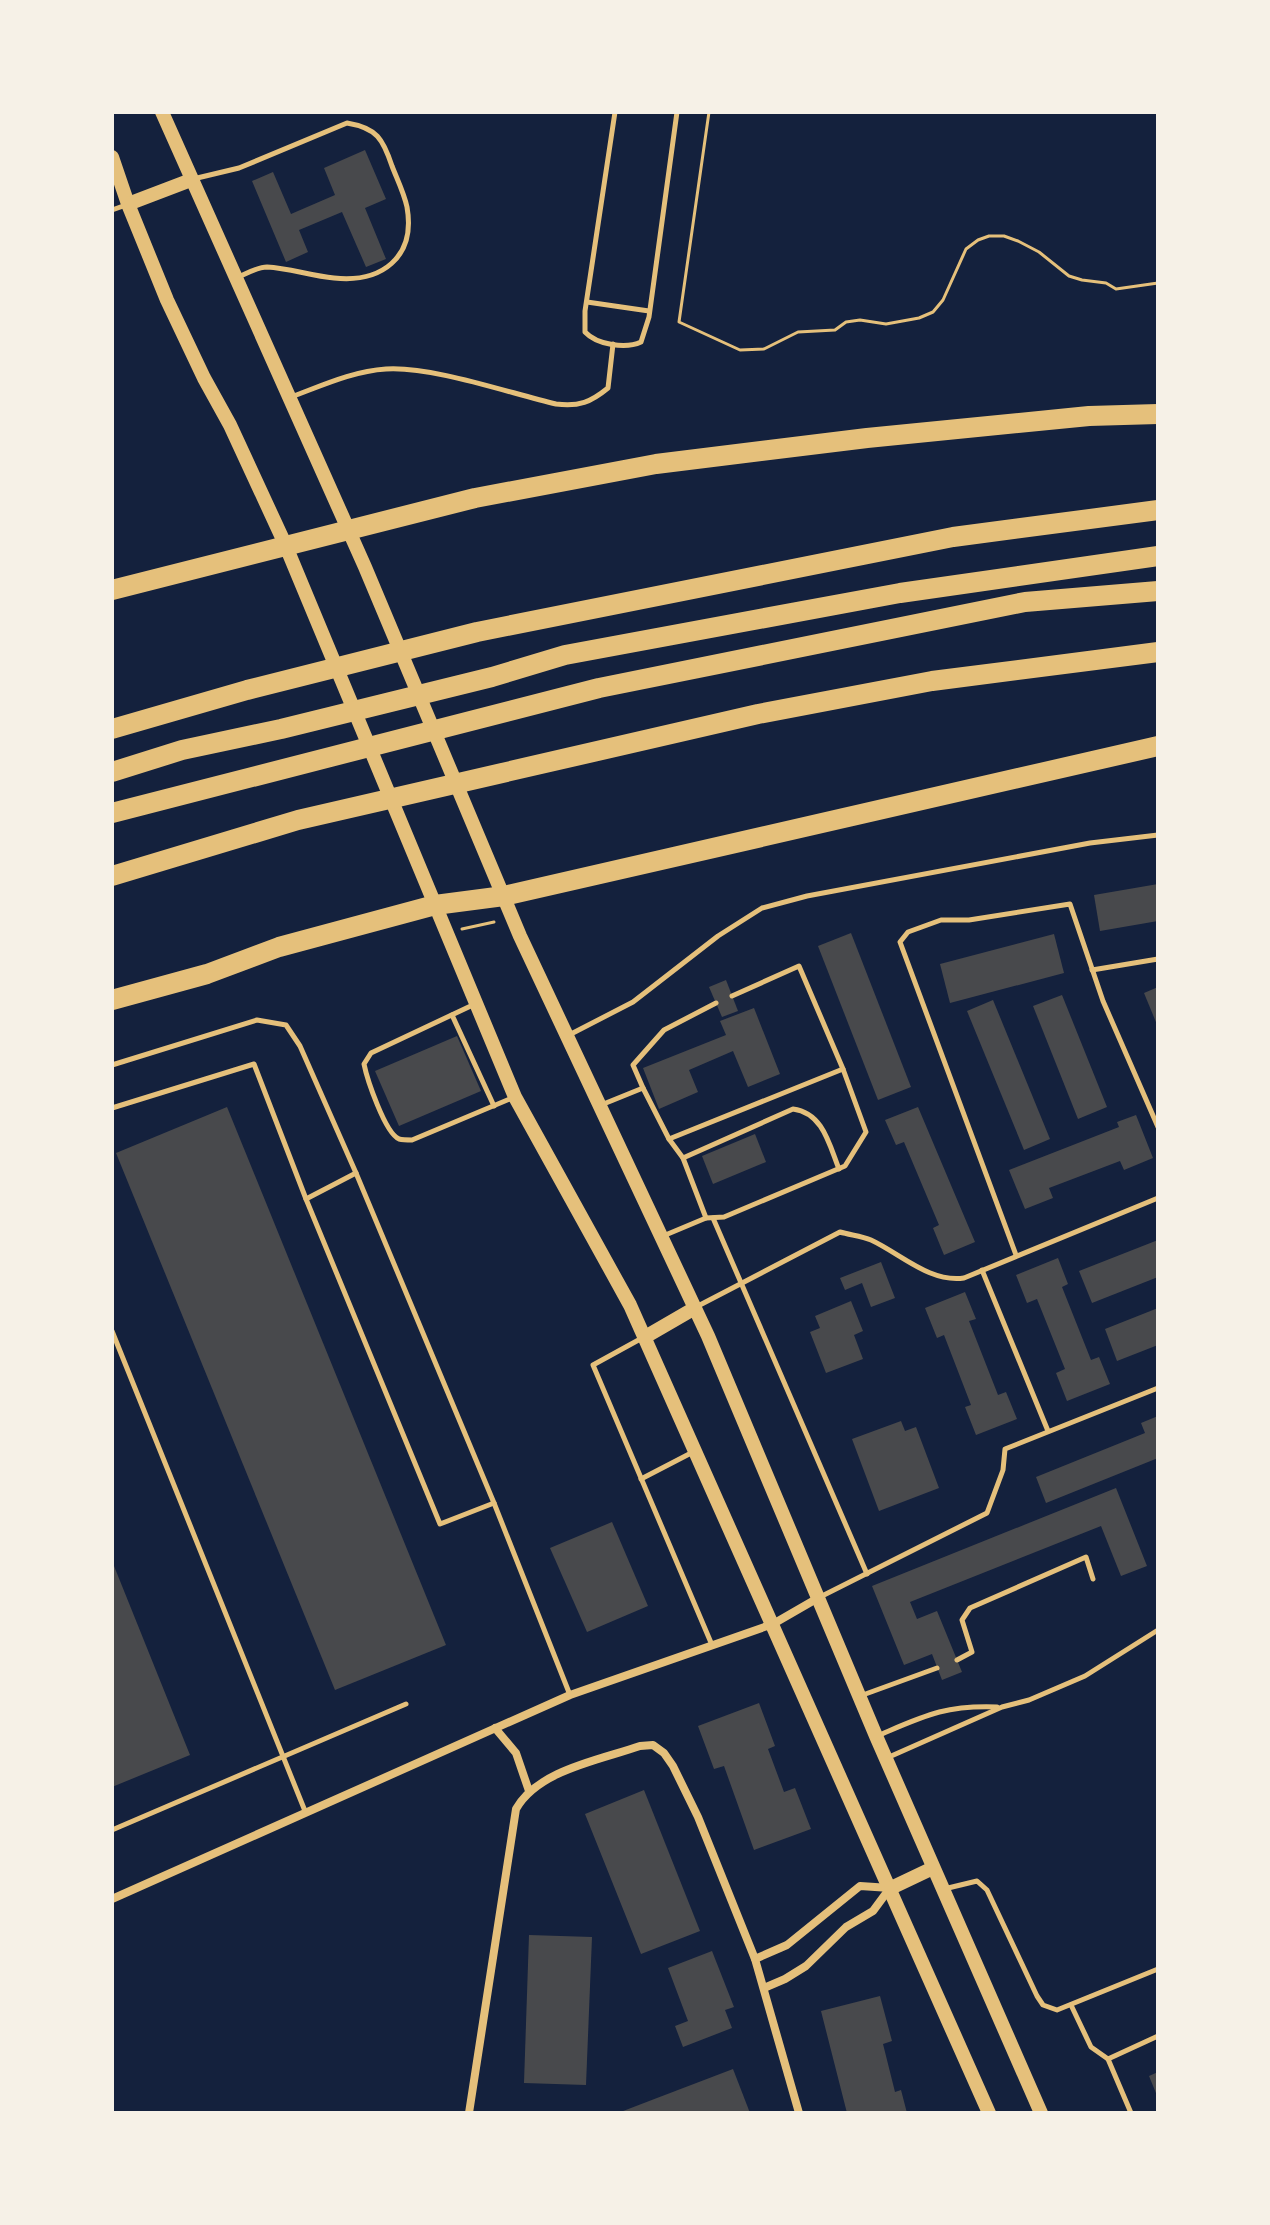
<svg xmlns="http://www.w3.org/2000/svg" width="1270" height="2225" font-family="'Open Sans',sans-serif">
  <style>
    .building { fill: #48494c }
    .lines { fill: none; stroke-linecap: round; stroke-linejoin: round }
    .path { stroke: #e5c07b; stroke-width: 3 }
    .service { stroke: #e5c07b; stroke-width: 5 }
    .minor { stroke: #e5c07b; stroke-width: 8 }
    .tertiary { stroke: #e5c07b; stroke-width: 14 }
    .motorway { stroke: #e5c07b; stroke-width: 20 }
  </style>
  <rect width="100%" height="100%" fill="#14213d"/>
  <g class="building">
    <path d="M365,150L386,199L365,208L386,259L366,267L342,212L299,230L308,252L286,262L252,181L273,172L291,214L335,195L324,168Z"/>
    <path d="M1158,884V921L1100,931L1094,895Z"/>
    <path d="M851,933L911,1087L878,1100L818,946Z"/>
    <path d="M1054,934L1064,973L950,1003L940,964Z"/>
    <path d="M726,980L738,1011L722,1017L709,987Z"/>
    <path d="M1158,987V1027L1144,993Z"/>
    <path d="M1062,995L1107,1107L1078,1119L1033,1006Z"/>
    <path d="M993,1000L1050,1139L1024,1150L967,1011Z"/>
    <path d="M754,1008L780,1074L748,1087L733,1051L689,1070L698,1092L659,1109L643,1068L726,1035L720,1021Z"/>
    <path d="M457,1036L481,1091L399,1126L375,1071Z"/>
    <path d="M227,1107L446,1645L335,1690L116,1153Z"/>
    <path d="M918,1107L975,1242L944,1255L933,1228L939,1225L904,1142L896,1145L885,1120Z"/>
    <path d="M1136,1115L1153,1158L1124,1170L1120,1161L1049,1188L1053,1198L1025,1209L1009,1170L1119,1127L1117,1122Z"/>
    <path d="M755,1134L766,1162L713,1184L702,1156Z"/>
    <path d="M1158,1240V1277L1092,1303L1079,1271Z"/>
    <path d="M1058,1258L1068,1284L1062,1287L1091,1360L1099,1357L1110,1384L1067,1401L1056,1373L1065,1369L1037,1299L1027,1303L1016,1275Z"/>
    <path d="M881,1262L895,1298L871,1307L862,1283L845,1290L840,1278Z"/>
    <path d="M965,1292L976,1319L969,1321L998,1395L1006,1392L1017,1419L976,1435L965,1407L971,1405L944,1335L937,1338L925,1308Z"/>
    <path d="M851,1301L863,1331L854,1335L863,1359L826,1373L810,1332L820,1328L815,1316Z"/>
    <path d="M1158,1308V1345L1117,1361L1105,1329Z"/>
    <path d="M1158,1416V1458L1046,1503L1036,1477L1145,1433L1141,1423Z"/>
    <path d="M901,1421L905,1431L916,1427L939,1488L879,1511L852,1439Z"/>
    <path d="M1116,1488L1147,1566L1121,1576L1101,1526L910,1602L917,1619L937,1611L962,1672L942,1680L932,1654L904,1665L872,1586Z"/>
    <path d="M612,1522L648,1606L587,1632L550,1548Z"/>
    <path d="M112,1561L190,1755L112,1787Z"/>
    <path d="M759,1703L775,1746L768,1749L784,1792L795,1788L811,1829L754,1850L724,1766L714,1769L698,1726Z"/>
    <path d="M644,1790L700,1931L641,1954L585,1814Z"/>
    <path d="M529,1935L592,1937L586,2085L524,2083Z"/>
    <path d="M712,1951L734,2007L725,2010L732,2028L683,2047L675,2026L688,2021L668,1968Z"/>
    <path d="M880,1996L892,2041L883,2044L895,2092L901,2090L907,2113H847L821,2011Z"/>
    <path d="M733,2069L750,2113H618L657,2098Z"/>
    <path d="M1158,2072V2098L1149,2076Z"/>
  </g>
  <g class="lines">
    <g class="path">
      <path d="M709,112L679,322L740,350L764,349L798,332L835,330L846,322L860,320L886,324L919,318L933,312L943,300L966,249L978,240L989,236H1004L1018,241L1039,252L1069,276L1082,280L1106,283L1116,289L1158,283"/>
      <path d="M462,929L494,922"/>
    </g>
    <g class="service">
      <path d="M615,112L585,311V332C597,345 626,349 641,342L649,317L677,112"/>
      <path d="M193,179L239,168L347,123C377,128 383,139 392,166C397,179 404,193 407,207C416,258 381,283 334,278C311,276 289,268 267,267C257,267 246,274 238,277"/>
      <path d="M112,210L126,205"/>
      <path d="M587,302L649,311"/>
      <path d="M291,397C321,386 353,371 386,369C432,366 509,393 556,404C579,407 591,402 608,388L613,344"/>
      <path d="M1092,970L1158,959"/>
      <path d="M475,1004L371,1053L364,1064C367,1079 385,1133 399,1139C403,1140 407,1140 412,1140L512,1098"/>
      <path d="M452,1015L494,1106"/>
      <path d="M569,1035L633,1002L718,936L762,908L807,896L1090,843L1158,835"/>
      <path d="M112,1065L257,1020L286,1025L300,1046L356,1173L494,1503L570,1695"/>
      <path d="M643,1088L633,1065L664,1030L716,1003"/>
      <path d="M601,1105L643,1088L669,1139L683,1158L706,1218L663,1236"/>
      <path d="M112,1108L254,1064L306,1199"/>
      <path d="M669,1139L843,1069L799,966L732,996"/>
      <path d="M683,1158L793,1109C823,1113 829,1144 839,1169"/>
      <path d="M356,1173L306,1199L440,1524L494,1503"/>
      <path d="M706,1218L724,1217L845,1166L866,1132L843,1069"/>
      <path d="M713,1218L867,1574"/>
      <path d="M1016,1255L900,942L908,932L941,920H969L1070,904L1103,1001L1158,1127"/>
      <path d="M982,1270L1048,1431"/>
      <path d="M696,1307L840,1232C850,1235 862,1236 871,1240C901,1254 930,1283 964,1278L1158,1198"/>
      <path d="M112,1331L305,1811"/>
      <path d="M644,1337L593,1365L712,1645"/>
      <path d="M641,1479L695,1451"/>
      <path d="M820,1597L987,1513L1003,1470L1005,1449L1158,1388"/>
      <path d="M957,1660L972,1652L962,1620L970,1608L1086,1557L1093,1579"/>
      <path d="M860,1696L937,1668"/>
      <path d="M877,1736C924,1716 944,1705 997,1707"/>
      <path d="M889,1757L1002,1707L1029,1700L1085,1676L1158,1630"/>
      <path d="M112,1830L406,1704"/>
      <path d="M944,1889L977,1881L987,1890L1037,1996L1043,2005L1057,2010L1158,1969"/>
      <path d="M1071,2005L1091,2047L1108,2059"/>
      <path d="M1131,2113L1108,2059L1158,2036"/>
    </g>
    <g class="minor">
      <path d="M495,1728L516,1753L529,1791"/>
      <path d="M112,1899L570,1695L773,1624L818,1598"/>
      <path d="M755,1959L787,1945L860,1886L890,1888"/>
      <path d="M764,1988L785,1979L806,1966L846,1927L873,1911L890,1888"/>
      <path d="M469,2113L516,1809C538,1770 600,1760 640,1746L653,1745L664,1753L673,1766L698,1817L755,1959L799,2113"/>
    </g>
    <g class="tertiary">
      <path d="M162,112L365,567L520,936L708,1336L876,1736L1041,2113"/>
      <path d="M112,157L128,204L167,300L204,378L230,425L285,544L515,1097L630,1305L989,2113"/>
      <path d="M128,204L191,180"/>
      <path d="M645,1337L695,1308"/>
      <path d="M891,1888L933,1868"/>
    </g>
    <g class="motorway">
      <path d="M112,590L475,498L656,464L867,438L1089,416L1158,414"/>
      <path d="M112,729L247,690L477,632L953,537L1158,510"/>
      <path d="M112,772L182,750L281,729L492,677L565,655L900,593L1158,556"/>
      <path d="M112,813L599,688L1025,602L1158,591"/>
      <path d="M112,876L298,820L758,714L932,681L1158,652"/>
      <path d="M112,1000L207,974L279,947L435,905L504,896L1158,746"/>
    </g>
  </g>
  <rect width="1270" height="2225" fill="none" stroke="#f6f1e7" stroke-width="228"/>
</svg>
